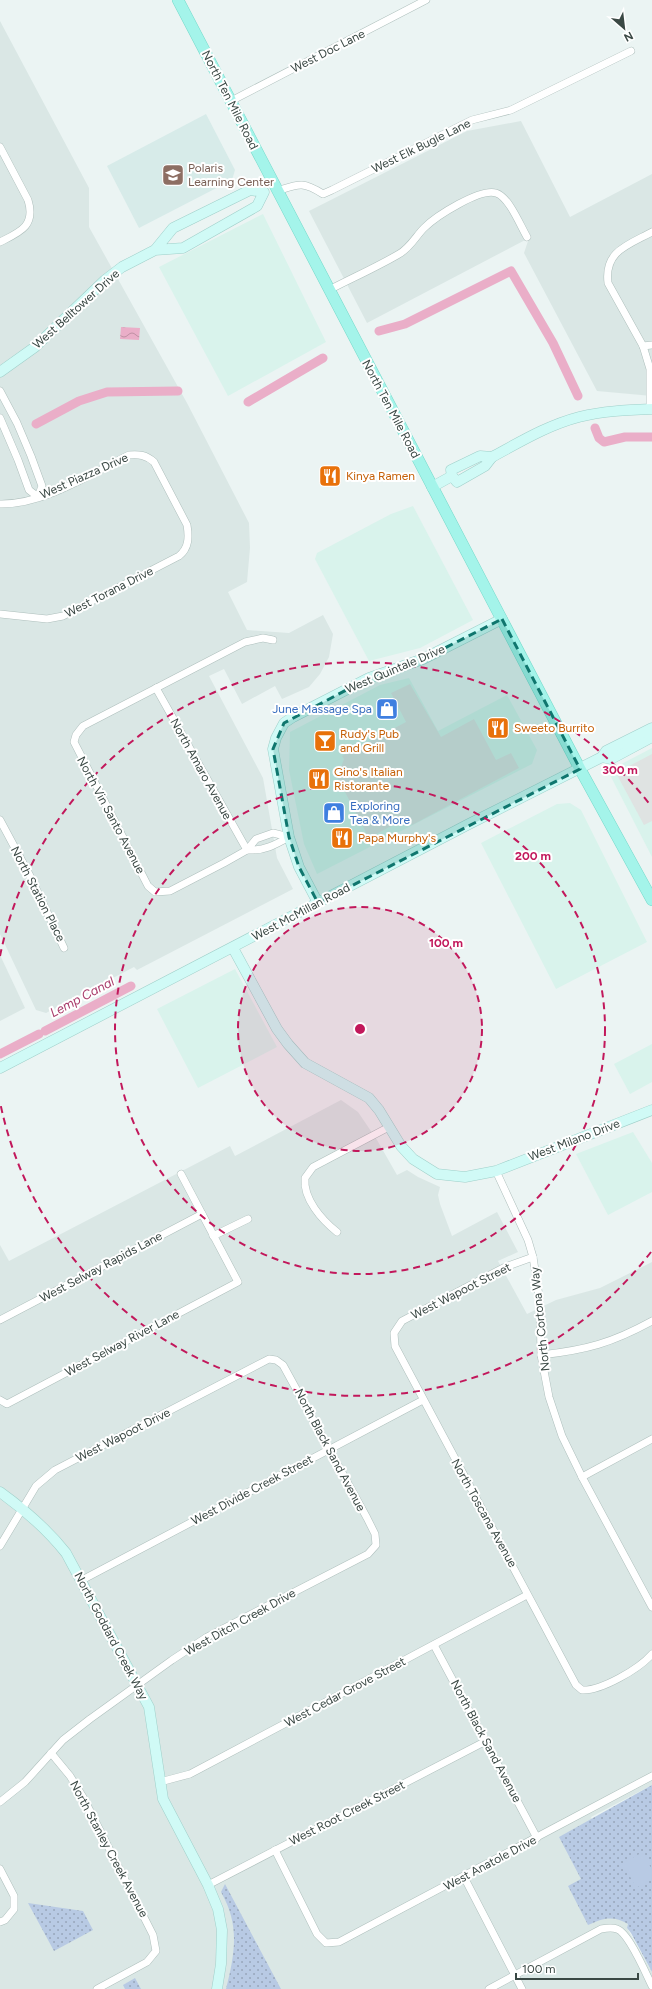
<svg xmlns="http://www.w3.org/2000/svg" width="652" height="1989" font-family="Figtree,sans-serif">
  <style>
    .residential { fill: #dae7e5 }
    .commercial { fill: #d9f3ec }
    .education { fill: #d7ebe9 }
    .green { fill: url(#green-dots) }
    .pitch { fill: #b8cae4 }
    .parking { fill: #dfe3e2 }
    .water { fill: url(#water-waves) }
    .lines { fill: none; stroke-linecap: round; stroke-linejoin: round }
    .canal { stroke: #eaaec8; stroke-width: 9 }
    .street-casing { stroke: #aebfbc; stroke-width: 8 }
    .secondary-casing { stroke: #9fcfc9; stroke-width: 11 }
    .primary-casing { stroke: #75d9ca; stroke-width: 12 }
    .street { stroke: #fff; stroke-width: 7 }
    .secondary { stroke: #d0faf6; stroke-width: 10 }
    .primary { stroke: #a4f4ea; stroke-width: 11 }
    .marked { fill: #0f766e; fill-opacity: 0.2; stroke: #0f766e; stroke-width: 3; stroke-dasharray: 8 5; stroke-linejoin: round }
    .ring { fill: none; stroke: #c2185b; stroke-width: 2; stroke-dasharray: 7 5 }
    .labels { text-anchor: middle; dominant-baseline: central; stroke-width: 4; stroke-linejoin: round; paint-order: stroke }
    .street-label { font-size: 12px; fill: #3a4844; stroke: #fff }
    .education-label { font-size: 12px; fill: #785e54; stroke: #fff; text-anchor: start }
    .food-label { font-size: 12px; fill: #c56008; stroke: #fff; text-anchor: start }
    .shop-label { font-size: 12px; fill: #366cbe; stroke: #fff; text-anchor: end }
    .water-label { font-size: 13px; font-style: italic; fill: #a93d6b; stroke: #fff }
    .centre { fill: #c2185b; stroke: #fff; stroke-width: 2 }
    .ring-label { font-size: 12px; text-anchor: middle; font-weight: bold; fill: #c2185b; stroke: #fff; stroke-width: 4; stroke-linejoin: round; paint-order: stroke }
  </style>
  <defs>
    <pattern id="green-dots" width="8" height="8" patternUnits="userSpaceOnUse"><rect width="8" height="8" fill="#b8cae4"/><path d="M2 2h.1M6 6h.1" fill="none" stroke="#97a6ba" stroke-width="1.8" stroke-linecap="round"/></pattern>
    <pattern id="water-waves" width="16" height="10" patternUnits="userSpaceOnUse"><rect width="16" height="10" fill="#eaaec8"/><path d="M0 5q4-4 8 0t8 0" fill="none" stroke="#bf90a4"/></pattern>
  </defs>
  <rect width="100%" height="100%" fill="#ebf4f3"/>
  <g class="residential">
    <path d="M0,21L89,188V227L187,403L249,523L250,548L247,582L228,592L247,630L289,633L323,615L333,634L329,657L320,674L309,687L282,699L275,686L242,704L224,669L209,676L263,778L277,858L293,889L137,970L134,967L46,1013L36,1010L0,934Z"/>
    <path d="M521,121L570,217L652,174V396L597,391L524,253L529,238L367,323L309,211L467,131Z"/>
    <path d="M0,955L25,1008L0,1021Z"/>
    <path d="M341,1100L358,1112L377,1140L397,1175L407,1170L418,1177L440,1187L438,1195L440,1204L452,1236L497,1212L518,1252L498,1261L527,1314L556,1300L600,1288L652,1262V1785L591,1817L636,1905L627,1928L652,1972V1989H0V1245L9,1261L230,1146L235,1156Z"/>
  </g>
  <g class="commercial">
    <path d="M263,214L326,342L228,396L159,267Z"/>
    <path d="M413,506L473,620L420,648L369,661L315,559L317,553L391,514Z"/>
    <path d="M409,678L438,731L507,695L537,750L532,764L317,874L304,844L289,770L290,732L380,685Z"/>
    <path d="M652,748V857L608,771Z"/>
    <path d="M570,803L581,810L647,942L556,989L481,843L557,804Z"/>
    <path d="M235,969L277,1047L198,1088L157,1009Z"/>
    <path d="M652,1044V1082L630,1094L614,1064Z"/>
    <path d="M633,1132L652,1163V1192L608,1215L576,1154Z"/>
  </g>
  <path class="education" d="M206,114L235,170L232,180L139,228L107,166Z"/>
  <g class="green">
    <path d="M652,1785V1972L631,1933L627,1928L628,1924C613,1915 603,1918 588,1925L568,1886L581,1879L559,1837Z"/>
    <path d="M225,1884L281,1989H226C235,1953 240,1925 221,1892Z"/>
    <path d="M28,1903L83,1911L93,1930L54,1951Z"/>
    <path d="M135,1978L141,1989H125L123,1985Z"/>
  </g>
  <path class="pitch" d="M643,1852L652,1870V1879L636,1888L623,1863Z"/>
  <g class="parking">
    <path d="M410,684L441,737L474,719L496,760L511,753L519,768L412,825L408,817L369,838L334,771L340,770L344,759L342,756L406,722L391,693Z"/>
    <path d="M652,754V821L644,825L616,773Z"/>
  </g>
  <path class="water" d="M121,327L140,328L139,340L120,339Z"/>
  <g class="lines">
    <g class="canal">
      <path d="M379,331L405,324L511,271L553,343L578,396"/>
      <path d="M248,402L323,358"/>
      <path d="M36,424L79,401L107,392L178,391"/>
      <path d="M595,428L599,438L604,442L625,437H652"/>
      <path d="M45,1031L131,986"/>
      <path d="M0,1054L39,1034"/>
    </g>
    <g class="street-casing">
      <g id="street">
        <path d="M231,101L426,0"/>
        <path d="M0,147L28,200C36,226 20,232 0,242"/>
        <path d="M277,191C299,184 302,181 323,194L332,190L472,120L511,110L631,51"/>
        <path d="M329,290C352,278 377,267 399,254C410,248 416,236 424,228C436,216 480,188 496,193C509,197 520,225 527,237"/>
        <path d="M643,346L652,345"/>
        <path d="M0,391L17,423L31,456L42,486L38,497L29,490L18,460L0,418"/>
        <path d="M650,409V369L643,346L608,283C604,251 628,245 652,232"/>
        <path d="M0,504C43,505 91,474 129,455C139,454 146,455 154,462L187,525C189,537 189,548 179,556L63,616L47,619L0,614"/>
        <path d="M156,688L247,850"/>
        <path d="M0,820L30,876L64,948"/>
        <path d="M247,850C264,851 275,845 289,837L273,833L256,839L247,850L224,863L170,891L155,892L148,886L74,742L76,735L83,726L245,642L263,638L273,640"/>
        <path d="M496,1171L528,1240L533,1257L540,1302L541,1355L549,1397L562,1436L582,1477L652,1607"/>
        <path d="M337,1232C322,1220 303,1199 305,1178L313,1167L389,1127"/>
        <path d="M213,1236L248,1219"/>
        <path d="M533,1257L505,1267L402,1321L394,1333L395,1346L576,1685L582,1690C601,1691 639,1669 652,1654"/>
        <path d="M0,1320L202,1214"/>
        <path d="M541,1355C586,1350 612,1343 652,1321"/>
        <path d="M0,1400L7,1404L238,1282L181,1174"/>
        <path d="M582,1477L652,1439"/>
        <path d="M0,1546L36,1486L55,1470L269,1359L276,1360L283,1365L367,1518L375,1534L376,1545L368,1554L207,1637L172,1660L90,1719L63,1740L25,1782L0,1802"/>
        <path d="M82,1580L423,1400"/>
        <path d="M434,1645L537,1838"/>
        <path d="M51,1753L70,1776L83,1797L153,1935L156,1951L147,1962L97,1989"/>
        <path d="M160,1782L190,1774L527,1595"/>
        <path d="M275,1850L317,1934L326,1943L339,1942L652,1776"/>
        <path d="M0,1869L14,1896V1909L5,1920L0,1922"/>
        <path d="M464,1877L522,1989"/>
        <path d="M208,1885L486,1741"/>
        <path d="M489,1989L601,1929C606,1928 612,1927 617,1929C629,1933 646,1974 652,1986"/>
      </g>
    </g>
    <g class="secondary-casing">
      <g id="secondary">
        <path d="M0,372L35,347L105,280L122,267L155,250L173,228L250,190L264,192L257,206L183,248L155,250"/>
        <path d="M480,456L492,457L485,466L457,482L452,476L451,470Z"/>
        <path d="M492,457C520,442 548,425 579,417C603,411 627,410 652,409"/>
        <path d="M432,487L452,476"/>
        <path d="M602,757L611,759L652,737"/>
        <path d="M318,903L299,867L289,837L273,749L276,738L284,723L293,717L369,678L423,659L502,619"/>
        <path d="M233,948L277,1029L288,1044L305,1063L369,1098L379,1110L401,1146L413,1159L437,1174L465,1177L496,1171L652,1110"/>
        <path d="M0,1068L469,824L602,757L606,751L652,728"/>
        <path d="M0,1492C25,1510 47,1529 66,1553L149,1707L163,1799L208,1885L218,1909L222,1930L221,1964L217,1989"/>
      </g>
    </g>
    <g class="primary-casing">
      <path id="primary" d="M178,0L580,769L652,900"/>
    </g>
    <use href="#street" class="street"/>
    <use href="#secondary" class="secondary"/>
    <use href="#primary" class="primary"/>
  </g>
  <path class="marked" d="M502,619L580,769L318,903L299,867L289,837L273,749L284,723L369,678L423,659Z"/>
  <circle cx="360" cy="1029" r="122" fill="#c2185b" fill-opacity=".12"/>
  <g class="ring">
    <circle cx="360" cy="1029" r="122"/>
    <circle cx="360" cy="1029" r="245"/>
    <path d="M651 1252A367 367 0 0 1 0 1102M0 956A367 367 0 0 1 651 806"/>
  </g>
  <defs>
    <g id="school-square" transform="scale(1.15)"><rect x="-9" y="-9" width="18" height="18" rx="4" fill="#8d6e63" stroke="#fff"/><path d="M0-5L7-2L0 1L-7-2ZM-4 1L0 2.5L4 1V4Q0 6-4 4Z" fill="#fff"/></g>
    <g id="restaurant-square" transform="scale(1.15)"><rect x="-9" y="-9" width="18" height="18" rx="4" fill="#e8710a" stroke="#fff"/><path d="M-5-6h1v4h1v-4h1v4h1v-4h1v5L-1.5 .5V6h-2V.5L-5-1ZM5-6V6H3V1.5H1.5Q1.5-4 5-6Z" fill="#fff"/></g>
    <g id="shop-square" transform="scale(1.15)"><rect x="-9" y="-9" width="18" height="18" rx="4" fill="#3f7fe0" stroke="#fff"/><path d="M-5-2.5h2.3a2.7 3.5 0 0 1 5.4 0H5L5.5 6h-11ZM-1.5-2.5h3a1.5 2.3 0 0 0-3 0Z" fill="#fff"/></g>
    <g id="bar-square" transform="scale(1.15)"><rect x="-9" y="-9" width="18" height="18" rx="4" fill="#e8710a" stroke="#fff"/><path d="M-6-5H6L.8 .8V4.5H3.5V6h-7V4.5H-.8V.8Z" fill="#fff"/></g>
  </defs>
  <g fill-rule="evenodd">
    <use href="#school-square" x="173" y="175"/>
    <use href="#restaurant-square" x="330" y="476"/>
    <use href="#shop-square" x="387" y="709"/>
    <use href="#restaurant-square" x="498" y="728"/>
    <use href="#bar-square" x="325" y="741"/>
    <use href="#restaurant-square" x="319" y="779"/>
    <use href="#shop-square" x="334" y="813"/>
    <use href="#restaurant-square" x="342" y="838"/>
  </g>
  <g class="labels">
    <g class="street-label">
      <text transform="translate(328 51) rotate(-27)">West Doc Lane</text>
      <text transform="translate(230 100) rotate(63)">North Ten Mile Road</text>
      <text transform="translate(421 146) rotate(-26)">West Elk Bugle Lane</text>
      <text transform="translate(76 309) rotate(-42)">West Belltower Drive</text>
      <text transform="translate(391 409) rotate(62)">North Ten Mile Road</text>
      <text transform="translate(84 476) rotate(-24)">West Piazza Drive</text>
      <text transform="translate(109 592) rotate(-27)">West Torana Drive</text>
      <text transform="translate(395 669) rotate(-23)">West Quintale Drive</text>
      <text transform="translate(201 769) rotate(61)">North Amaro Avenue</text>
      <text transform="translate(111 815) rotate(62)">North Vin Santo Avenue</text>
      <text transform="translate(38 894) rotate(63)">North Station Place</text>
      <text transform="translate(301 912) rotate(-28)">West McMillan Road</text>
      <text transform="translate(574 1140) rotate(-21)">West Milano Drive</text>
      <text transform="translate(101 1267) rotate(-28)">West Selway Rapids Lane</text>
      <text transform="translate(461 1291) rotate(-27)">West Wapoot Street</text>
      <text transform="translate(540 1319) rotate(-96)">North Cortona Way</text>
      <text transform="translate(122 1343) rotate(-28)">West Selway River Lane</text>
      <text transform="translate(123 1435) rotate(-27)">West Wapoot Drive</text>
      <text transform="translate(330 1450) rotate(62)">North Black Sand Avenue</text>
      <text transform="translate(252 1490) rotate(-28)">West Divide Creek Street</text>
      <text transform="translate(484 1513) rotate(61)">North Toscana Avenue</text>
      <text transform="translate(240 1622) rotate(-29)">West Ditch Creek Drive</text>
      <text transform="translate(111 1636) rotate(62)">North Goddard Creek Way</text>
      <text transform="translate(345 1692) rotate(-28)">West Cedar Grove Street</text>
      <text transform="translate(486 1741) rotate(62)">North Black Sand Avenue</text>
      <text transform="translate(347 1813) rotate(-27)">West Root Creek Street</text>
      <text transform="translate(109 1849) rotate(62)">North Stanley Creek Avenue</text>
      <text transform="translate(490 1863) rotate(-28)">West Anatole Drive</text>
    </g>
    <g class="education-label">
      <text x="188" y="168">Polaris<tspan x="188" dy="14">Learning Center</tspan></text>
    </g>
    <g class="food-label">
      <text x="346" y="476">Kinya Ramen</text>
      <text x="514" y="728">Sweeto Burrito</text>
      <text x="340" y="734">Rudy's Pub<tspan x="340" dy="14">and Grill</tspan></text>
      <text x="334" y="772">Gino's Italian<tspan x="334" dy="14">Ristorante</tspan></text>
      <text x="358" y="838">Papa Murphy's</text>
    </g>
    <g class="shop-label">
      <text x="372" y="709">June Massage Spa</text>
      <text x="350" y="806" text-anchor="start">Exploring<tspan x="350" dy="14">Tea &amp; More</tspan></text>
    </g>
    <g class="water-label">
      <text transform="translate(82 997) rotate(-28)">Lemp Canal</text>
    </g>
  </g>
  <circle cx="360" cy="1029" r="6" class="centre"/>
  <g class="ring-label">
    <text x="620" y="774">300 m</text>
    <text x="533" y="860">200 m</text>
    <text x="446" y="947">100 m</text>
  </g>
  <g transform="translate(624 28) rotate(152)" stroke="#ffffff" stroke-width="3" paint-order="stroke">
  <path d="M0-3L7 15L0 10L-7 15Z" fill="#3a4844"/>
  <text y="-6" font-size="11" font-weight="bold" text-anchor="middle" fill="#3a4844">N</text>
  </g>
  <path d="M516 1973v6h122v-6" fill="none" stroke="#3a4844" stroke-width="2"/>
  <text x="522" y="1973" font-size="12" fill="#3a4844" stroke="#ffffff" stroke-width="3" paint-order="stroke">100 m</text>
</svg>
